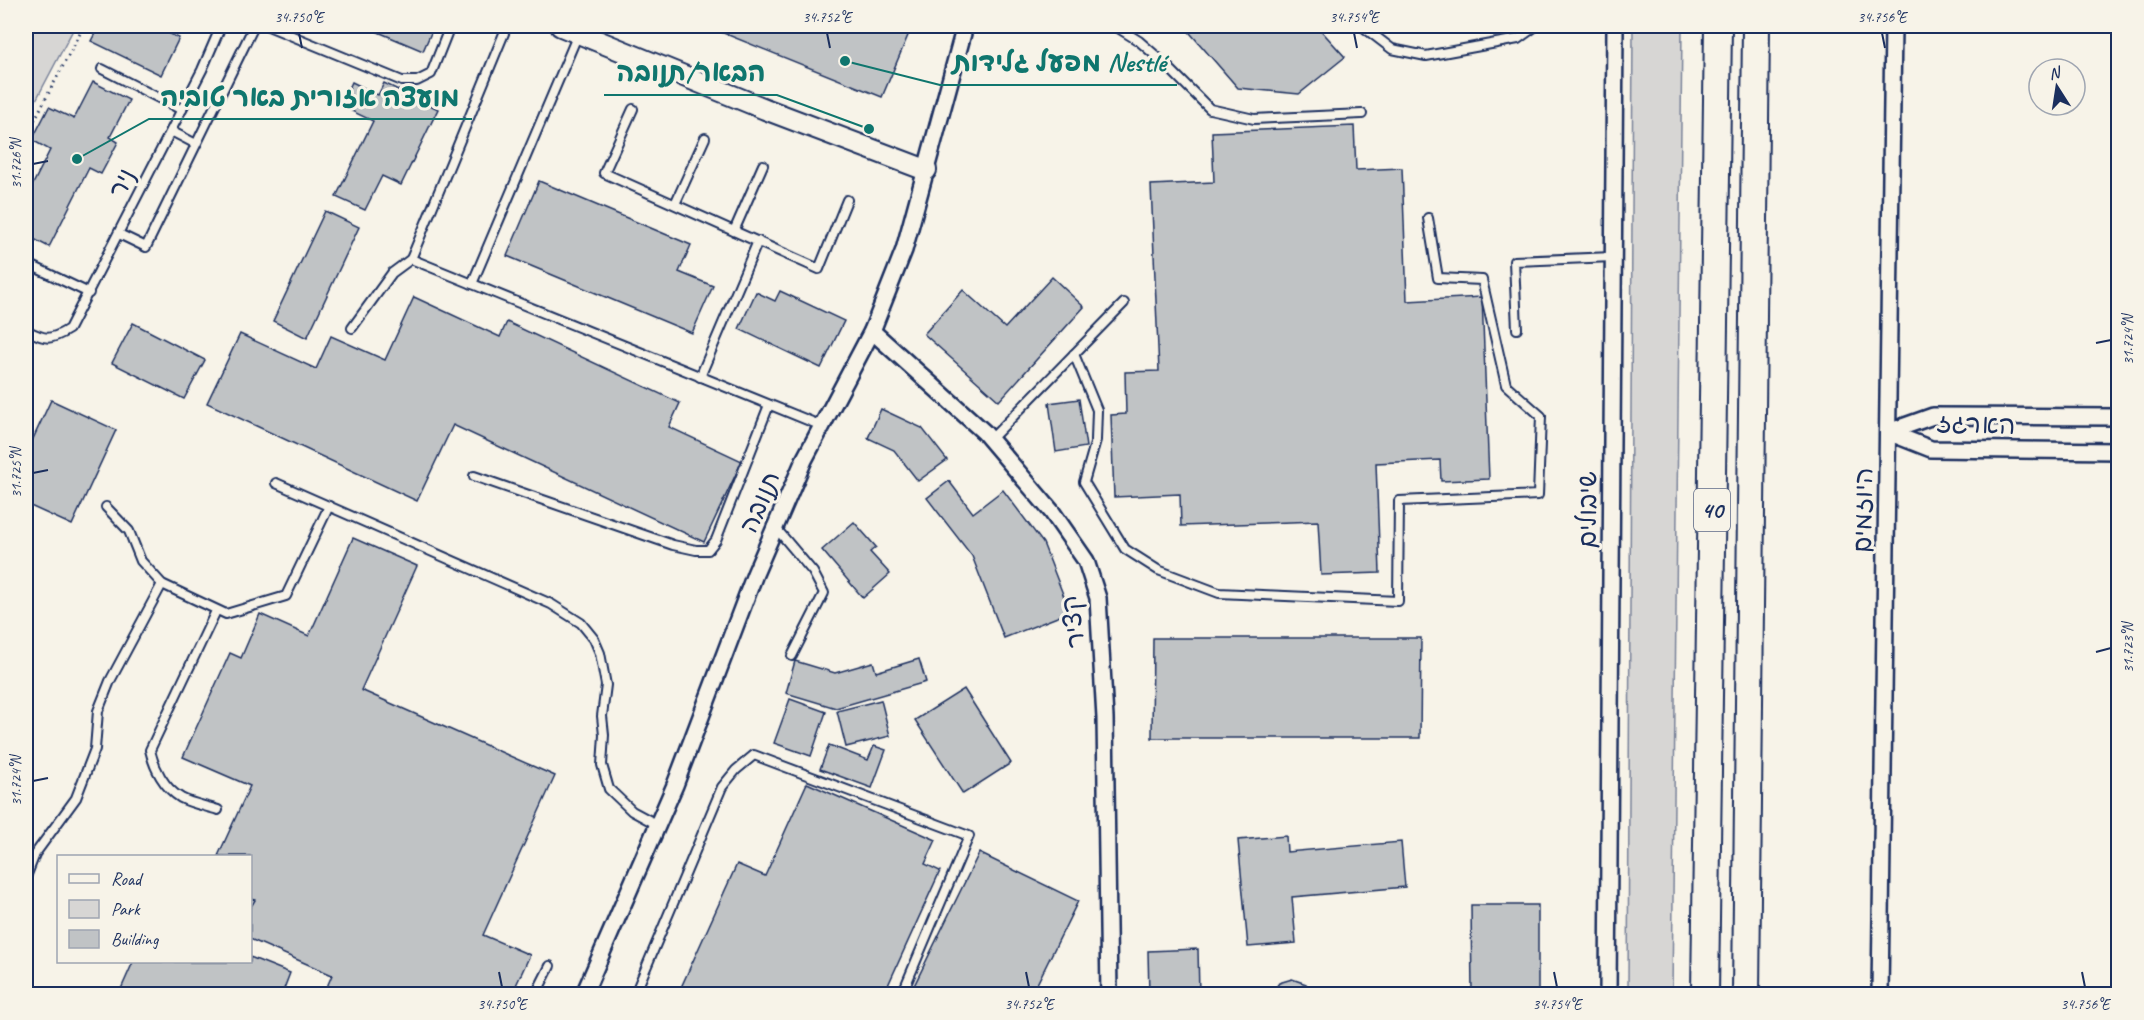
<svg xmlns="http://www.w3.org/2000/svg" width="2144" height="1020" font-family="Caveat,'Playpen Sans Hebrew',sans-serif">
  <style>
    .green { fill: #d7d6d4; stroke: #798299; stroke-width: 1.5 }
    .building { fill: #c0c3c5; stroke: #1b2f5e; stroke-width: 1.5 }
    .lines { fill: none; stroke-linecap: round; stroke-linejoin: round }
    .service-casing { stroke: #1b2f5e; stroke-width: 12 }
    .minor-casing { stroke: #1b2f5e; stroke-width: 20 }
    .tertiary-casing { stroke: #1b2f5e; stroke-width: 24 }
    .trunk-casing { stroke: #1b2f5e; stroke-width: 30 }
    .path { stroke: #1b2f5e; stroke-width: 3; stroke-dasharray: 1.5 4.5; stroke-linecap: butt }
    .service { stroke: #f7f3e8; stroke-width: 8 }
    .minor { stroke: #f7f3e8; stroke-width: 15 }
    .tertiary { stroke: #f7f3e8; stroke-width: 20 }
    .trunk { stroke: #f7f3e8; stroke-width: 26 }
    .ticks { fill: none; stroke: #1b2f5e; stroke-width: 2 }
    .labels { text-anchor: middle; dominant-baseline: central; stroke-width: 6; stroke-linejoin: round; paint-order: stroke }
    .shield { fill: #f7f3e8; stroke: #5d6a87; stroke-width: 1.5 }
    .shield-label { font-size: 24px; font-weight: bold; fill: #1b2f5e }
    .street-label { font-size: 26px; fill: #1b2f5e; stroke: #f7f3e8 }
    .leader { fill: none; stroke: #0f766e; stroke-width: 2 }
    .callout-dot { fill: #0f766e; stroke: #f7f3e8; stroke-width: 2 }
    .callout-label { font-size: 27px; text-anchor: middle; font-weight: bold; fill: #0f766e; stroke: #f7f3e8; stroke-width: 6; stroke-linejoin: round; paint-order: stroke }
    .neatline { fill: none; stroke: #1b2f5e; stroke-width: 2 }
    .ticks-label { font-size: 15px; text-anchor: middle; fill: #1b2f5e }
  </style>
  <rect width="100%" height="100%" fill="#f7f3e8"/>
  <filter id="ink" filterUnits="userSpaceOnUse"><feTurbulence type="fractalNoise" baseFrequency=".0167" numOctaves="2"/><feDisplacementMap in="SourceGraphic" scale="12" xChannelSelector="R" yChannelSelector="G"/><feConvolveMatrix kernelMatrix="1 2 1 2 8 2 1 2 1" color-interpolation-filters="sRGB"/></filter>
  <g filter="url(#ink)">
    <g class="green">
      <path d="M26,26H75L26,119Z"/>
      <path d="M1633,26H1682L1672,994H1628Z"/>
    </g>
    <g class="building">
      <path d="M99,26H153L179,38L161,75L91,41Z"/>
      <path d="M364,26H434L423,51Z"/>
      <path d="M706,26H912L882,97Z"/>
      <path d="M1184,26H1317L1345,57L1299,94L1238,88Z"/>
      <path d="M93,82L129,100L110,137L118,142L101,174L89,168L49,247L26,235V198L50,150L32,140L49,107L74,119Z"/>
      <path d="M352,82L378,95L384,83L438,109L401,185L382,176L365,210L336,197L373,121L341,106Z"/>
      <path d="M1354,126L1356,170L1402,168L1407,301L1482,297L1489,479L1441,481L1440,460L1376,463L1380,573L1321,575L1318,521L1181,526L1180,494L1114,497L1111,415L1126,414L1125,372L1159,371L1151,185L1214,182L1212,132Z"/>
      <path d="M539,181L691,245L679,272L713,286L692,333L507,256Z"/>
      <path d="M325,211L359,227L307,338L273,321Z"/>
      <path d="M1052,277L1084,307L999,401L924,334L963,290L1005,328Z"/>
      <path d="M780,291L844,321L821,368L739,329L756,292L775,301Z"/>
      <path d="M414,297L500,337L507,322L680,403L669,427L742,461L704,542L453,425L417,501L207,403L240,334L316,369L331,336L385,360Z"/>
      <path d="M133,323L205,360L184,399L112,363Z"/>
      <path d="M1079,399L1086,447L1056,452L1049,403Z"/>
      <path d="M51,400L116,430L72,525L26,504V454Z"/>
      <path d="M881,409L922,428L947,460L918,481L894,450L868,438Z"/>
      <path d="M949,481L973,513L1003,490L1043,543L1070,612L1004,638L972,556L927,498Z"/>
      <path d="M854,522L876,547L870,552L890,574L863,598L822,550Z"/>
      <path d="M353,538L417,566L361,690L555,776L483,935L530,955L512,994H324L332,975L250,939V908L255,900L250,898V856H218L250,786L183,757L230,653L241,658L260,614L309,636Z"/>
      <path d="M1153,638H1421L1420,738H1152Z"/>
      <path d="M919,659L926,682L836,708L786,693L795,661L835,673L873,662L876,672Z"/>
      <path d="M964,689L1011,763L963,794L915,720Z"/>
      <path d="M790,699L826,712L811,756L774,743Z"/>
      <path d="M881,700L890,736L846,747L837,711Z"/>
      <path d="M829,745L868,760L874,746L886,750L872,788L820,769Z"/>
      <path d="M807,783L936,840L925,864L940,871L884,994H678L737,864L765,876Z"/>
      <path d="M1286,836L1287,852L1401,842L1405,887L1292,897L1296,943L1248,947L1238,840Z"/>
      <path d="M979,853L1078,901L1032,994H915L911,992Z"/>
      <path d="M1471,905H1538V994H1472Z"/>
      <path d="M1198,949L1199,994H1149L1148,951Z"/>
      <path d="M250,957L290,973L282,994H134L121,989L133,962H250Z"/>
      <path d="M1292,979L1306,984L1313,994H1271L1279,983Z"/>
    </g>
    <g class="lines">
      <g class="service-casing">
        <g id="service">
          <path d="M268,26L402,81H417L431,74L450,26"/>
          <path d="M1115,26L1139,41L1163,62L1210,109L1254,119L1362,114"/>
          <path d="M1362,26L1392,49L1426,56L1518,39L1536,26"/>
          <path d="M102,69L182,110"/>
          <path d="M633,109L604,173L819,269L847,200"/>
          <path d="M171,131L196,144"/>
          <path d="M675,204L705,138"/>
          <path d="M734,231L763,165"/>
          <path d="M119,234L146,247L254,26"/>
          <path d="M411,259L507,26"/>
          <path d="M26,263L89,293"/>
          <path d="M472,284L578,34"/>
          <path d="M352,328L392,273L411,259L822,426"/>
          <path d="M1517,329L1514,261L1613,257"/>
          <path d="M26,330C46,340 50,341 69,329L202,70L221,26"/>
          <path d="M1074,354L1097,410L1096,440L1084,482L1125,549L1158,570L1219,593L1398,601L1399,501L1538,495L1541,416L1506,385L1482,280L1438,278L1428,218"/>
          <path d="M700,377L758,241"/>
          <path d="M990,440L1124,303"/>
          <path d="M474,476L673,545L696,550H708L716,540L769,405"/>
          <path d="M276,483L551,604L581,623L594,639L600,653L606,685L602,716L604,735L602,765L609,789L632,811L658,825"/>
          <path d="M106,507L129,531L141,561L162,584L226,614L286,596L329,506"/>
          <path d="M775,527L813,572L824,593L792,656"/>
          <path d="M216,611L150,750C154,768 164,788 181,798C192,804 207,806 218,810"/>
          <path d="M26,877L35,854L76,798L95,749L98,711L110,681L162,584"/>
          <path d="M536,994L550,966"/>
          <path d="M635,994L722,787L736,770L754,755L969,836L902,994"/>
        </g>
      </g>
      <g class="minor-casing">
        <g id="minor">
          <path d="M872,331L984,432L1052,512L1086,561L1098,598L1105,718L1109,994"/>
          <path d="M1888,432L1931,449L2118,451"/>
          <path d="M1888,432L1933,416L2118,417"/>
          <path d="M584,994L675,785L755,574L804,460L872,331L904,250L965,26"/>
          <path d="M1608,994L1615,26"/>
          <path d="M1880,994L1893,26"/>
        </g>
      </g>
      <g class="tertiary-casing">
        <path id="tertiary" d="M561,26L765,109L926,170"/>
      </g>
      <g class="trunk-casing">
        <g id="trunk">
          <path d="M1705,994L1718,26"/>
          <path d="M1746,994L1756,26"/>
        </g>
      </g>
      <path class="path" d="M26,136L84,26"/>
      <use href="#service" class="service"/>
      <use href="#minor" class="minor"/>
      <use href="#tertiary" class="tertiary"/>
      <use href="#trunk" class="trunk"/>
    </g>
  </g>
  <path class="ticks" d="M299,33L302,48M827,33L830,48M1354,33L1357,48M1882,33L1885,48M33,164L48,161M2096,343L2111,340M33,473L48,470M2096,652L2111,648M33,781L48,778M499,972L502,987M1026,972L1029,987M1554,972L1557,987M2082,972L2085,987"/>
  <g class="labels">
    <rect class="shield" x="1694" y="489" width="36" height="42" rx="4.5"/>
    <g class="shield-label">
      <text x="1712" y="510">40</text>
    </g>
    <g class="street-label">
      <text transform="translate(122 183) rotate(-63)">ניר</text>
      <text transform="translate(1976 424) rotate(2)">הארגז</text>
      <text transform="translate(760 502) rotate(-66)">תנובה</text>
      <text transform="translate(1587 510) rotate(-90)">שיבולים</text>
      <text transform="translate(1863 510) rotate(-89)">היוזמים</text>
      <text transform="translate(1073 622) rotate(-97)">קציר</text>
    </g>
  </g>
  <path class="leader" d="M845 61L940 85H1177M869 129L777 95H604M77 159L149 119H472"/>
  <g class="callout-dot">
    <circle cx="845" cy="61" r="6"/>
    <circle cx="869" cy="129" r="6"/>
    <circle cx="77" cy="159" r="6"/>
  </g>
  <g class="callout-label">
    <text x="1059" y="71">מפעל גלידות Nestlé</text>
    <text x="691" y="81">הבאר/תנובה</text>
    <text x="310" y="106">מועצה אזורית באר טוביה</text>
  </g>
  <rect width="2144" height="1020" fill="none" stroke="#f7f3e8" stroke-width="66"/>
  <rect x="57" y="855" width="195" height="108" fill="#f7f3e8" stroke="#9fa5b1" stroke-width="1.5"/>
  <rect x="69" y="874" width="30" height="9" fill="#f7f3e8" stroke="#9fa5b1" stroke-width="1.5"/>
  <text x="111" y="885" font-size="18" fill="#1b2f5e">Road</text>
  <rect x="69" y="900" width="30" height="18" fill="#d7d6d4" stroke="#9fa5b1" stroke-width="1.5"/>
  <text x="111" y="915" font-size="18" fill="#1b2f5e">Park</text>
  <rect x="69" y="930" width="30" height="18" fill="#c0c3c5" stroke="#9fa5b1" stroke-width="1.5"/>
  <text x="111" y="945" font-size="18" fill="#1b2f5e">Building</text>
  <g transform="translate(2057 87) rotate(348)"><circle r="28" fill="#f7f3e8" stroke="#9fa5b1" stroke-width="1.5"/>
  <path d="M0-4.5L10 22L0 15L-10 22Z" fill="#1b2f5e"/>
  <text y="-9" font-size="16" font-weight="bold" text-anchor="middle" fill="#1b2f5e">N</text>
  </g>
  <rect x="33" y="33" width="2078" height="954" class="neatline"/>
  <g class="ticks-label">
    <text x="299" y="22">34.750°E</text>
    <text x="827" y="22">34.752°E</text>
    <text x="1354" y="22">34.754°E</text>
    <text x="1882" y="22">34.756°E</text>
    <text transform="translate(16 164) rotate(-90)" y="5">31.726°N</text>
    <text transform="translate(2128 340) rotate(-90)" y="5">31.724°N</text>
    <text transform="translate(16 473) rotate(-90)" y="5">31.725°N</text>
    <text transform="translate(2128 648) rotate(-90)" y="5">31.723°N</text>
    <text transform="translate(16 781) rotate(-90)" y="5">31.724°N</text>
    <text x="502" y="1009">34.750°E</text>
    <text x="1029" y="1009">34.752°E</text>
    <text x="1557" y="1009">34.754°E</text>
    <text x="2085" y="1009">34.756°E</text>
  </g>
</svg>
